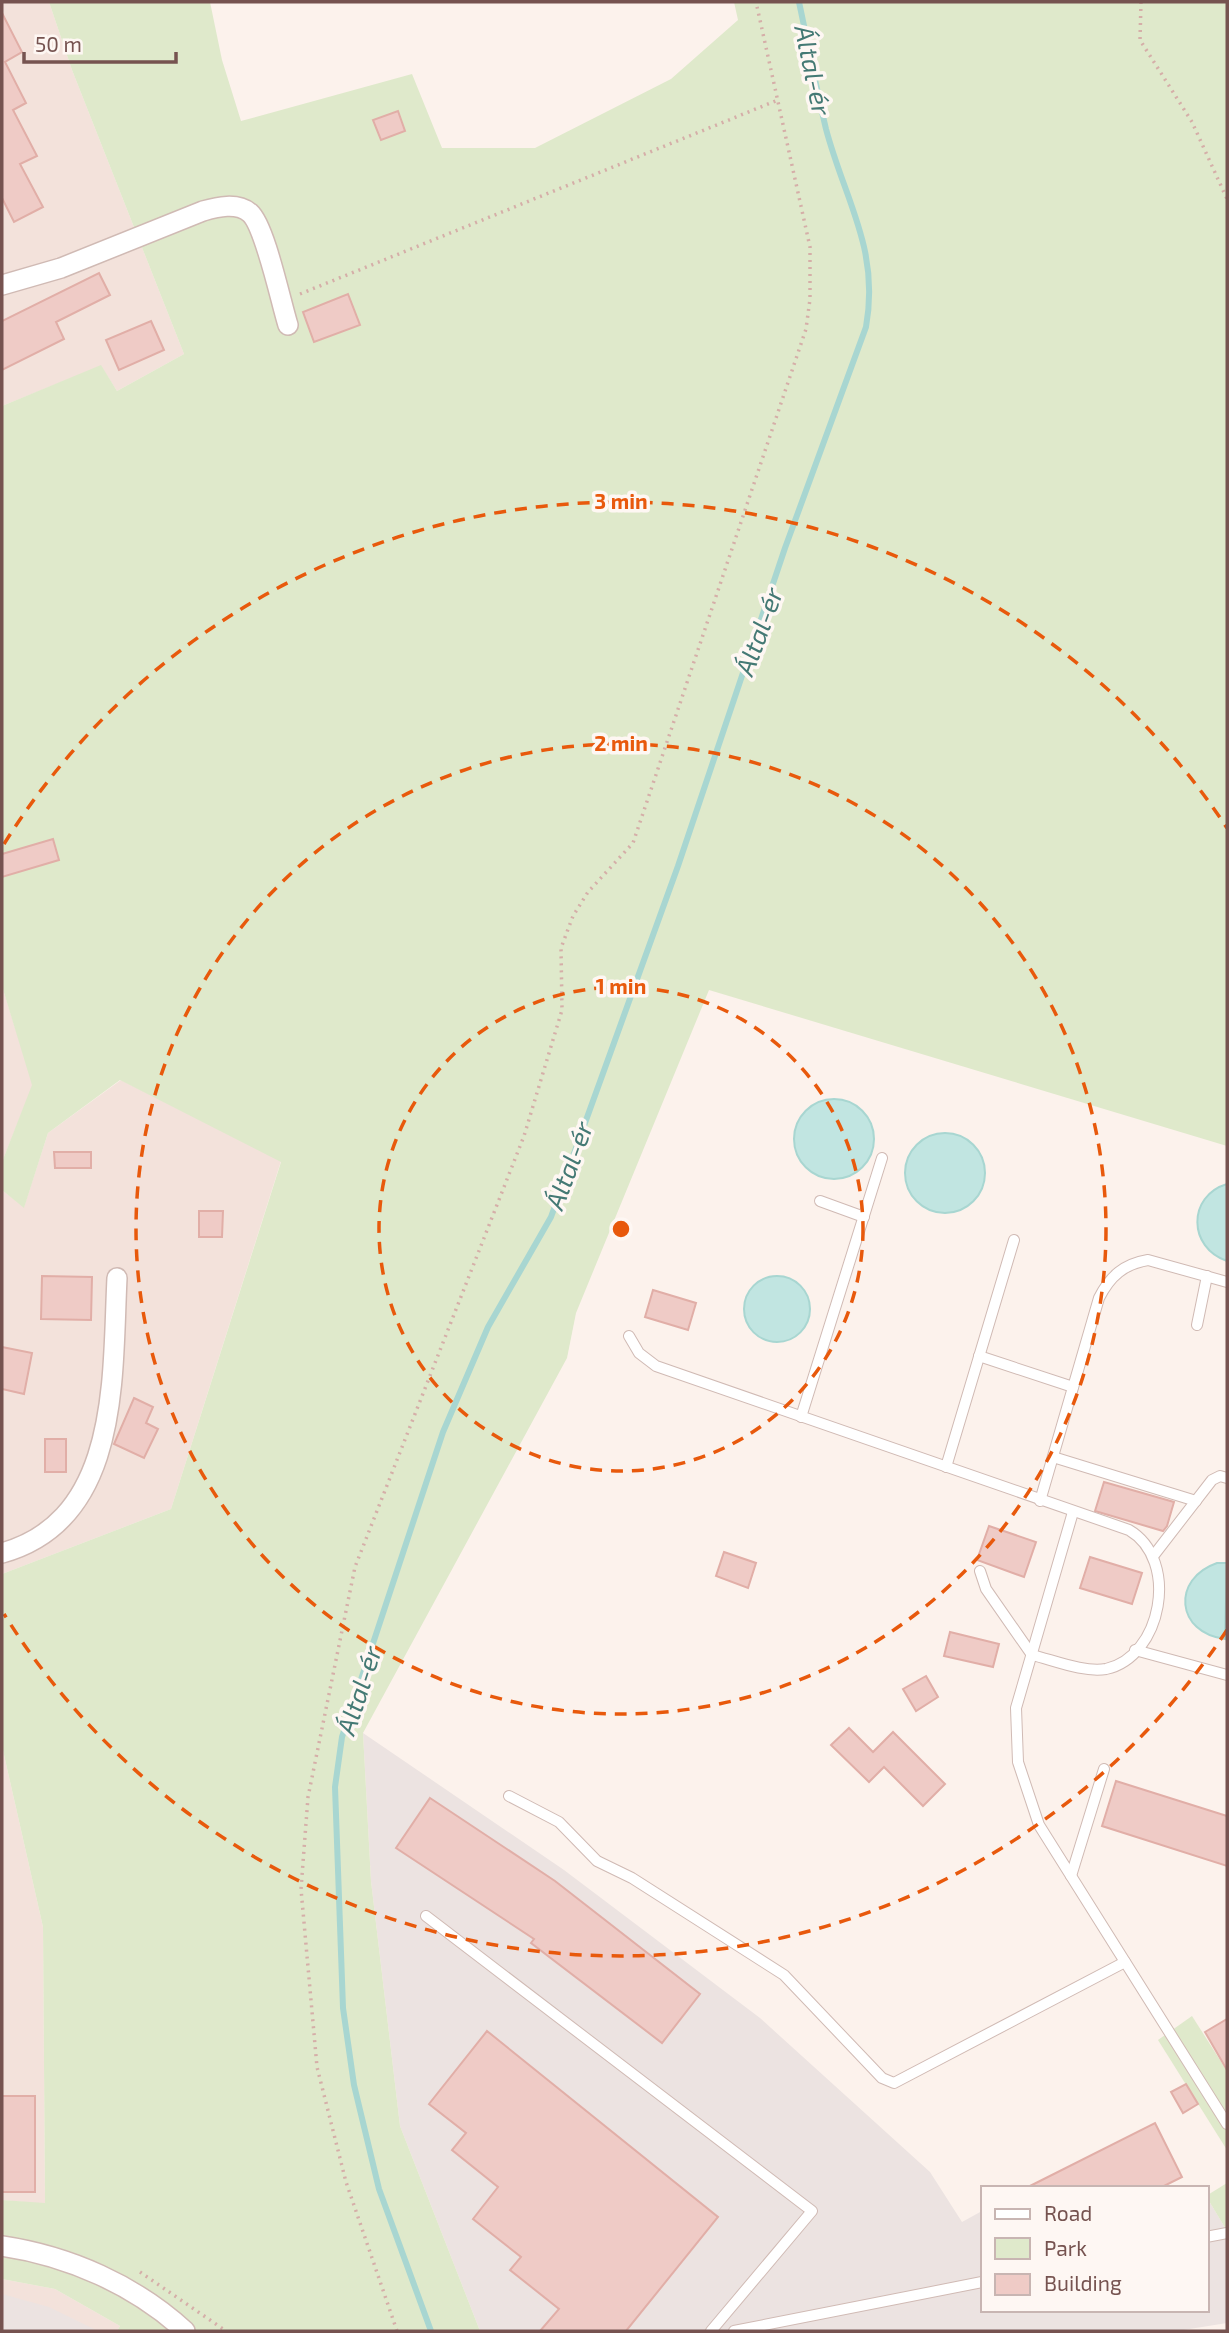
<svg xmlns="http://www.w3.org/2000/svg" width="1229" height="2333" font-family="'Exo 2',sans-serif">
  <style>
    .residential { fill: #f3e2db }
    .industrial { fill: #ece3e1 }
    .green { fill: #dfe9cb }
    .water { fill: #c1e5e1; stroke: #a8d6d1; stroke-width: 2 }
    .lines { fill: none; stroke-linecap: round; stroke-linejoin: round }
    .stream { stroke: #a8d6d1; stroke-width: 6 }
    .building { fill: #efcbc6; stroke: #e1aea7; stroke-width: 2 }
    .service-casing { stroke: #d0bab4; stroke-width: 12 }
    .minor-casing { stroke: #d0bab4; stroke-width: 22 }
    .path { stroke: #d5aea8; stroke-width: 3.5; stroke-dasharray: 2 5; stroke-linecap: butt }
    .service { stroke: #fff; stroke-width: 10 }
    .minor { stroke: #fff; stroke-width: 19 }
    .ring { fill: none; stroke: #e8590c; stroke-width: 3.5; stroke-dasharray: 12 9 }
    .labels { text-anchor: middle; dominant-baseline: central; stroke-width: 7; stroke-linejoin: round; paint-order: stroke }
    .water-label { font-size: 26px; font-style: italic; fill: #447974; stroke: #fef7f3 }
    .centre { fill: #e8590c; stroke: #fef7f3; stroke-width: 3.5 }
    .ring-label { font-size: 21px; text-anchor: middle; font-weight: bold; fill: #e8590c; stroke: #fef7f3; stroke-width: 7; stroke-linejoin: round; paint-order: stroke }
  </style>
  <rect width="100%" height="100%" fill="#fcf2ec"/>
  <g class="residential">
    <path d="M2,2H49L72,70L184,354L117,391L101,366L2,406Z"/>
    <path d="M2,986L33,1085L2,1162Z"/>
    <path d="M121,1080L281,1161L171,1509L2,1574V1190L24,1207L48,1133Z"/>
    <path d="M2,1746L43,1927L45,2204L2,2200Z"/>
    <path d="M2,2279L55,2289L120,2326L117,2331H2Z"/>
  </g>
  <g class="industrial">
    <path d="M363,1733L564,1870L760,2018L930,2172L962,2222L982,2211V2310H1206V2196L1227,2231V2323L1177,2331H480L400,2126L371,1881Z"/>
    <path d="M2,2294L49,2307L98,2331H2Z"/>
  </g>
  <g class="green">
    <path d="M49,2H210L222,60L241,121L412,74L442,148H535L671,79L738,20L734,2H1227V1146L709,990L576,1313L567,1358L363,1733L371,1881L400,2126L480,2331H117L120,2326L55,2289L2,2279V2200L45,2203L43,1927L2,1746V1574L171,1509L281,1162L120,1080L48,1133L24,1208L2,1190V1162L32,1085L2,986V406L101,365L117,391L184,354L72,70Z"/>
    <path d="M1192,2016L1227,2071V2150L1158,2040Z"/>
    <path d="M1227,2183V2231L1206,2196Z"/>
  </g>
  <g class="water">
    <circle cx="834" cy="1139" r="40"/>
    <circle cx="945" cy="1173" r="40"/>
    <path d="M1227,1184V1261C1188,1248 1187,1196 1227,1184Z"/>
    <circle cx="777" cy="1309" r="33"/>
    <path d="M1217,1563H1227L1225,1639C1176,1633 1171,1579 1217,1563Z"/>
  </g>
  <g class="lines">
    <path class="stream" d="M431,2331L379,2189L354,2085L343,2008L335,1787L342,1737L443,1432L488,1327L551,1217L678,866L785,548L866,327C880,249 845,201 826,129C816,87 808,44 799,2"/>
  </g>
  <g class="building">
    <path d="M2,13L22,52L5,62L26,103L13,110L37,156L20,164L43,207L14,222L2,198Z"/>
    <path d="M398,111L405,131L381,140L373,120Z"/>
    <path d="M99,273L110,295L56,322L64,339L2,370V321Z"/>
    <path d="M348,294L360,325L314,342L303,312Z"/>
    <path d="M151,321L164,350L119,370L106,340Z"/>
    <path d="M53,839L59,860L2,877V854Z"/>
    <path d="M54,1152H91V1168H55Z"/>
    <path d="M199,1211H223L222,1237H199Z"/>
    <path d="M42,1276L92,1277L91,1320L41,1319Z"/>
    <path d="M653,1290L696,1303L688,1330L645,1317Z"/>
    <path d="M2,1347L32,1353L24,1394L2,1389Z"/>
    <path d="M134,1398L153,1407L146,1423L158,1429L144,1458L114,1444Z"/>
    <rect x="45" y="1439" width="21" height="33"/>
    <path d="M1104,1482L1174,1502L1167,1526L1163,1531L1095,1511Z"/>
    <path d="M989,1526L1036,1542L1024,1577L977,1560Z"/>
    <path d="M724,1552L756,1563L748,1588L716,1576Z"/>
    <path d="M1090,1557L1142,1573L1132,1604L1080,1588Z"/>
    <path d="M950,1632L999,1644L993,1667L944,1656Z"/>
    <path d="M926,1676L938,1697L916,1711L903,1689Z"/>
    <path d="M849,1728L873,1752L893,1732L945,1784L923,1806L884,1767L869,1782L831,1745Z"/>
    <path d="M1116,1781L1227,1816V1866L1102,1826Z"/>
    <path d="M430,1798L555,1881L700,1994L662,2043L531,1943L534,1939L396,1848Z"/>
    <path d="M1227,2019V2070L1205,2032Z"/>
    <path d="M487,2031L718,2217L626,2331H540L559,2309L510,2270L521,2257L473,2219L498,2187L452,2150L466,2133L429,2104Z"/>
    <path d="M1186,2084L1198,2104L1183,2113L1171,2092Z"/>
    <rect x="2" y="2096" width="33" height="96"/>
    <path d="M1155,2123L1182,2177L1160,2188H1026Z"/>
  </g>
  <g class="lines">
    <g class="service-casing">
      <g id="service">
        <path d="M820,1201L864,1217"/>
        <path d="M1197,1325L1207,1276"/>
        <path d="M629,1336L639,1353L656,1366L1129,1530C1180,1560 1162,1657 1106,1669C1084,1673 1053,1660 1032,1655L986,1589L980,1571"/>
        <path d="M979,1356L1073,1387"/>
        <path d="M801,1417L882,1158"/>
        <path d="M1053,1457L1196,1501"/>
        <path d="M946,1467L1014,1240"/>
        <path d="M1040,1501L1099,1298C1110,1276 1124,1264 1148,1260L1227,1282"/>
        <path d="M1073,1512L1016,1708L1018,1762L1039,1825L1227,2124"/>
        <path d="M1154,1555L1212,1480L1220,1476L1227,1478"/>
        <path d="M1135,1650L1227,1675"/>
        <path d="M509,1796L559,1822L597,1861L632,1878L784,1975L882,2078L894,2083L1125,1962"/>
        <path d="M1071,1876L1104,1769"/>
        <path d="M426,1916L812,2211L711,2331"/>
        <path d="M1206,2237L1227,2233"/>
        <path d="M734,2331L982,2282"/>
      </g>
    </g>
    <g class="minor-casing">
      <g id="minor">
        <path d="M2,285L61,268L203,211C217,207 237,202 250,213C265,226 281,303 288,325"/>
        <path d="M2,1553C121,1520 112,1376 117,1278"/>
        <path d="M2,2246C69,2256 135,2285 185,2331"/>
      </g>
    </g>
    <g class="path">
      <path d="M1141,2L1140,40L1192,122L1227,199"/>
      <path d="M300,294L778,100"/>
      <path d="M140,2272L226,2331"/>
      <path d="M397,2331L346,2182L317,2067L301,1889L308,1797L355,1567L524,1136L562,1010L561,948L573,916L588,892L633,843L806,329L810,299V247L756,2"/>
    </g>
    <use href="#service" class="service"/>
    <use href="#minor" class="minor"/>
  </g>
  <g class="ring">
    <circle cx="621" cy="1229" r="242"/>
    <circle cx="621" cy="1229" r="485"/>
    <path d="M1227 1630A727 727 0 0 1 4 1614M4 844A727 727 0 0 1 1227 828"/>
  </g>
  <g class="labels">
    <g class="water-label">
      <text transform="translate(814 70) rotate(78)">Által-ér</text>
      <text transform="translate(758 631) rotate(-70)">Által-ér</text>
      <text transform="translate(568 1165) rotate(-70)">Által-ér</text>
      <text transform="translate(358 1690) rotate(-72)">Által-ér</text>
    </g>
  </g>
  <circle cx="621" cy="1229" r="10" class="centre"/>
  <g class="ring-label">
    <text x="621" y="509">3 min</text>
    <text x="621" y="751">2 min</text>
    <text x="621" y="994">1 min</text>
  </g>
  <rect width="1229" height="2333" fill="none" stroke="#765350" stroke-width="7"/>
  <rect x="981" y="2186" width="228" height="126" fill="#fef7f3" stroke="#c8b5b2" stroke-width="2"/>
  <rect x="995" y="2209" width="35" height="10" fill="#ffffff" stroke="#c8b5b2" stroke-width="2"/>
  <text x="1044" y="2221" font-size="21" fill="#765350">Road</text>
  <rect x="995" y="2238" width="35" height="21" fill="#dfe9cb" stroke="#c8b5b2" stroke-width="2"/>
  <text x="1044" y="2256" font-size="21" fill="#765350">Park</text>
  <rect x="995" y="2274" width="35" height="21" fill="#efcbc6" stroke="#c8b5b2" stroke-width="2"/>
  <text x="1044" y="2291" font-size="21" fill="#765350">Building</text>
  <path d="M24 52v10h152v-10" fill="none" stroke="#765350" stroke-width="3.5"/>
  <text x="35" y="52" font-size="21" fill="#765350" stroke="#fef7f3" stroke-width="5" paint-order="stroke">50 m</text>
</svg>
